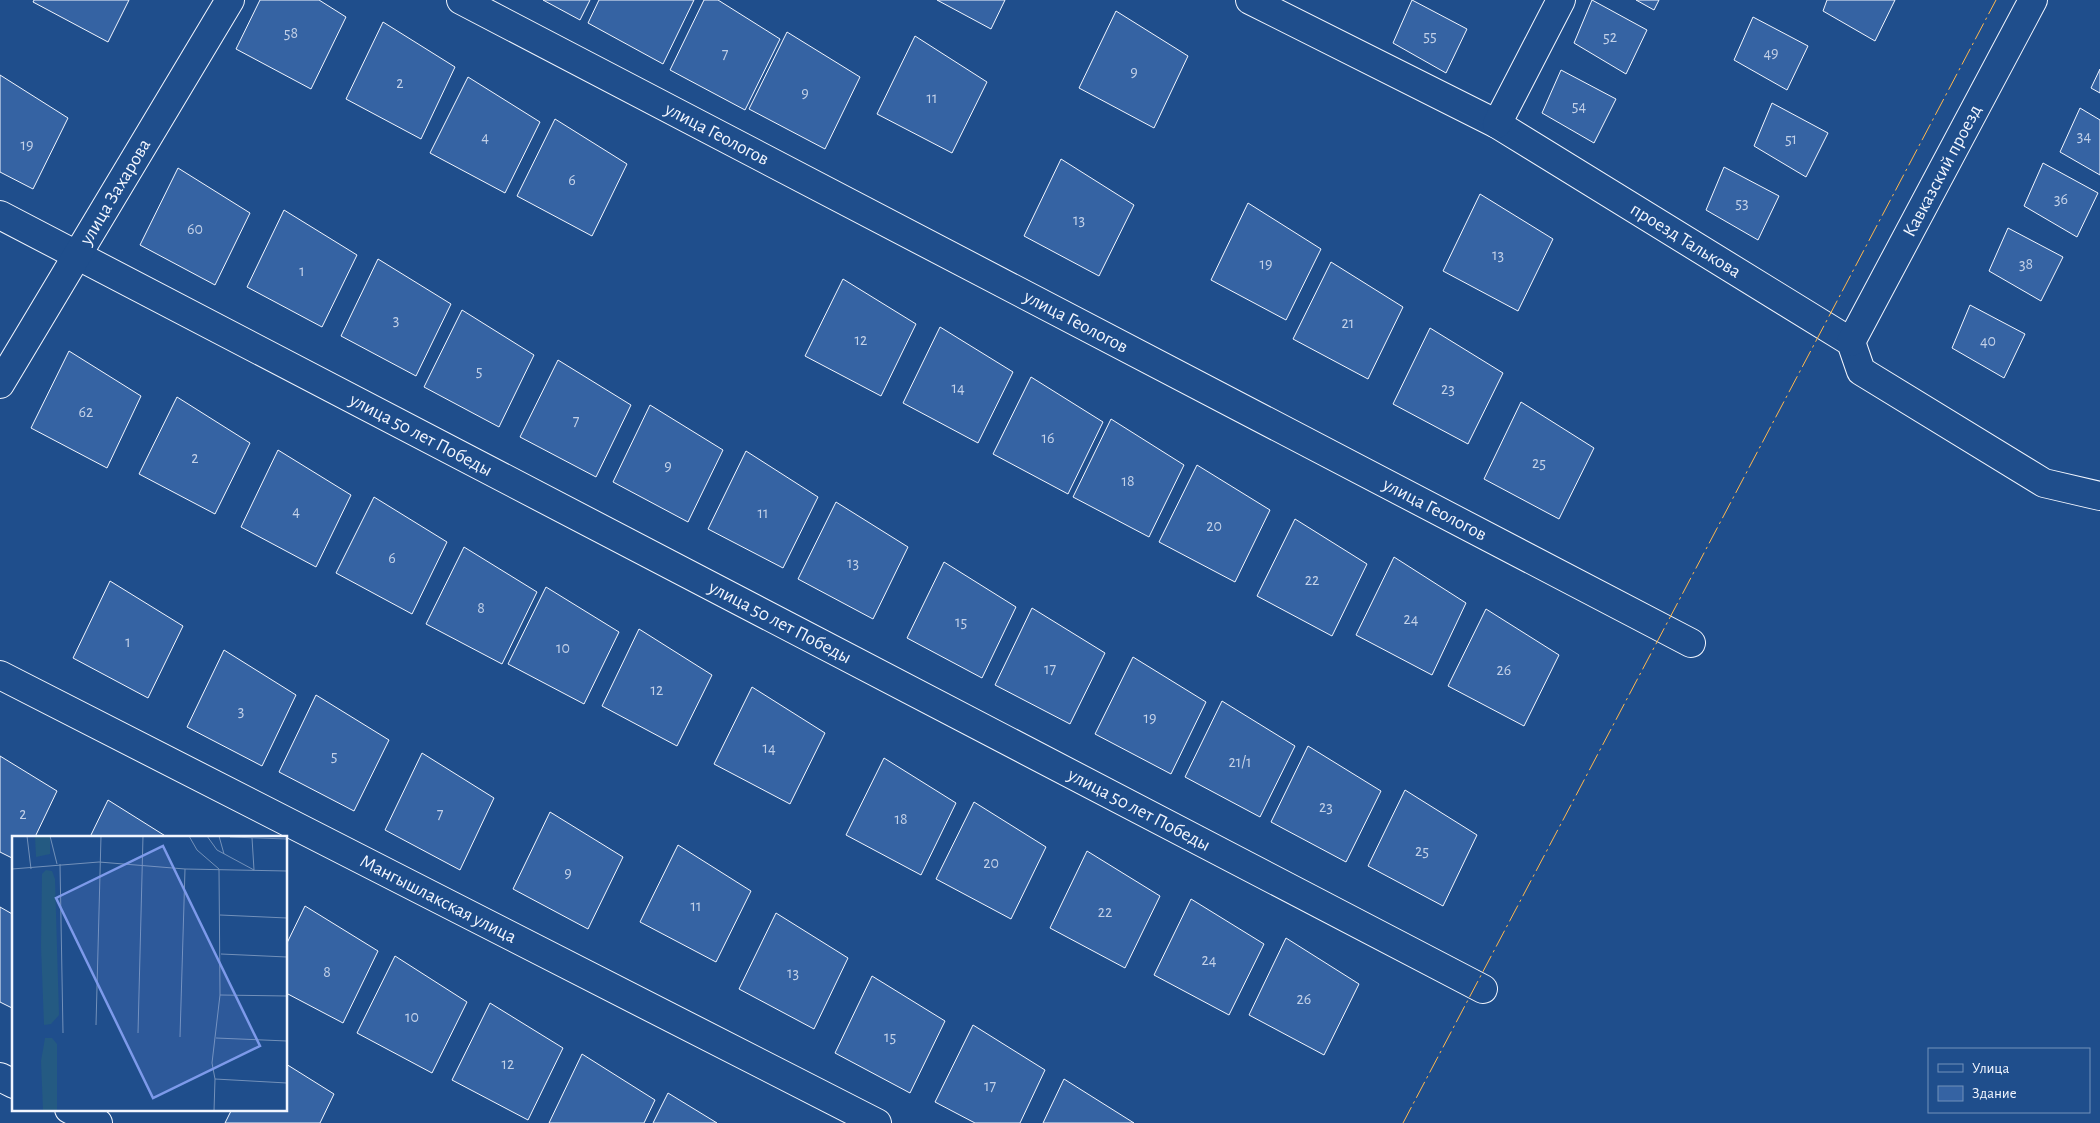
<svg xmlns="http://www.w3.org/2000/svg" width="2100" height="1123" font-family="'Alegreya Sans',sans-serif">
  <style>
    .building { fill: #3563a3; stroke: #f2f6ff }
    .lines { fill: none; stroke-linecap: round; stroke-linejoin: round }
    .minor-casing { stroke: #f2f6ff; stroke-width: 30 }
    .minor { stroke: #1f4e8c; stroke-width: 28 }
    .power { stroke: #ffb74d; stroke-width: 1; stroke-dasharray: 18 4 2.5 4; stroke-linecap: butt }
    .labels { text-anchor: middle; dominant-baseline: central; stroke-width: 4; stroke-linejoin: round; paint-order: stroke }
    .number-label { font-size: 16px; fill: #c3d1e8 }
    .street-label { font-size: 19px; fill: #f2f6ff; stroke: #1f4e8c }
    .inset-road { fill: none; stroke: #7391ba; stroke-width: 1 }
    .view { fill: #7d9aea; fill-opacity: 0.15; stroke: #7d9aea; stroke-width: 2.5 }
    .inset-edge { fill: none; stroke: #f2f6ff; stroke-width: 2.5 }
  </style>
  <rect width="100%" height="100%" fill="#1f4e8c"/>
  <g class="building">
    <path d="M34,0H129L108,42L33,2Z"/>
    <path d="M260,0H319L346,17L311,89L236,49Z"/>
    <path d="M543,0H590L580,20Z"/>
    <path d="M599,0H694L663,64L588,23Z"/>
    <path d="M704,0H718L780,39L745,110L670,70Z"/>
    <path d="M937,0H1005L991,29Z"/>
    <path d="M1412,0L1467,29L1446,73L1393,43Z"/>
    <path d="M1592,0L1647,30L1626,74L1574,43Z"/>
    <path d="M1636,0H1659L1654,10Z"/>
    <path d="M1827,0H1895L1875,41L1823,11Z"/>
    <path d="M1116,11L1188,56L1154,128L1079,88Z"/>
    <path d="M1753,17L1808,46L1787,90L1734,60Z"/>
    <path d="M383,22L455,67L421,139L346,99Z"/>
    <path d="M787,32L860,77L825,149L749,109Z"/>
    <path d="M915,36L987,82L952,153L877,114Z"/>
    <path d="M2100,69V93L2091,88Z"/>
    <path d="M1561,70L1616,99L1594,143L1542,113Z"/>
    <path d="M0,75L68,118L33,189L0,172Z"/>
    <path d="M468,77L540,122L505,193L430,153Z"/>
    <path d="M1772,103L1828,133L1806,177L1754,146Z"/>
    <path d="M2080,108L2100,120V175L2060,152Z"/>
    <path d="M555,119L627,164L592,236L517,196Z"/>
    <path d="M1061,159L1134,205L1099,276L1024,236Z"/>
    <path d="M2043,163L2098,193L2077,237L2024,206Z"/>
    <path d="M1724,167L1779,196L1758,240L1706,210Z"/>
    <path d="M178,168L250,213L215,285L140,245Z"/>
    <path d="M1480,194L1553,239L1518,311L1443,271Z"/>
    <path d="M1248,203L1321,249L1286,320L1211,280Z"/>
    <path d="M284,210L357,255L322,327L247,287Z"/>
    <path d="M2008,228L2063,257L2041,301L1989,271Z"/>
    <path d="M378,259L451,304L416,376L341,336Z"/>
    <path d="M1331,262L1403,307L1368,379L1293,339Z"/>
    <path d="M843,279L916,324L881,396L805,356Z"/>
    <path d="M1970,305L2025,334L2004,378L1952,348Z"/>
    <path d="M462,310L534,355L499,427L424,387Z"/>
    <path d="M940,327L1013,372L978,443L903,403Z"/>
    <path d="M1430,328L1503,373L1468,444L1393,404Z"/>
    <path d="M69,351L141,396L107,468L31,428Z"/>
    <path d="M558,360L631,405L596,477L520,437Z"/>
    <path d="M1031,377L1103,422L1068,494L993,454Z"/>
    <path d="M177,397L250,443L215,514L139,474Z"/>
    <path d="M1521,402L1594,448L1559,519L1484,479Z"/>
    <path d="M650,405L723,450L688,522L613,482Z"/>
    <path d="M1111,419L1184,465L1149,537L1073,497Z"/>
    <path d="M278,450L351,495L316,567L241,527Z"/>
    <path d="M746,451L818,497L783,568L708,529Z"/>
    <path d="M1197,465L1270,510L1235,582L1159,542Z"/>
    <path d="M374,497L447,542L412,614L336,573Z"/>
    <path d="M836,502L908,547L873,619L798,579Z"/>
    <path d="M1295,519L1367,564L1332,636L1257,596Z"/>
    <path d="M464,547L537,592L502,664L426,624Z"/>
    <path d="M1394,557L1466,603L1432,675L1356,635Z"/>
    <path d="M944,562L1016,607L982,678L907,638Z"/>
    <path d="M110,581L183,626L148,698L73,658Z"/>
    <path d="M546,587L619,632L584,704L508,664Z"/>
    <path d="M1032,608L1105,653L1070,724L995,685Z"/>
    <path d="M1486,609L1559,655L1524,726L1448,686Z"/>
    <path d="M639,629L712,675L677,746L602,706Z"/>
    <path d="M224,650L296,695L262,766L187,727Z"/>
    <path d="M1133,657L1206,702L1171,774L1095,734Z"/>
    <path d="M752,687L825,733L790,804L714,764Z"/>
    <path d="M316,695L389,740L354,811L279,772Z"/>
    <path d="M1222,701L1295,746L1260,817L1185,777Z"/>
    <path d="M1308,746L1381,791L1346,862L1271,822Z"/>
    <path d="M422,753L494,798L460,870L385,830Z"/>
    <path d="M0,756L57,791L35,837H14V859L0,852Z"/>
    <path d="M884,758L956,803L921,875L846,835Z"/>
    <path d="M1405,790L1477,835L1443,906L1368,866Z"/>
    <path d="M108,800L167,837H90Z"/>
    <path d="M974,802L1046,847L1011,919L936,879Z"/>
    <path d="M550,812L623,857L588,929L513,889Z"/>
    <path d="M678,845L751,891L716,962L640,922Z"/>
    <path d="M1087,851L1160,896L1125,968L1050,928Z"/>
    <path d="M1191,899L1264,944L1229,1015L1154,975Z"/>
    <path d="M305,906L378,951L343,1023L286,993V945Z"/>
    <path d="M0,907L14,915V1009L0,1002Z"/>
    <path d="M776,913L848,958L814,1029L739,989Z"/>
    <path d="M1286,938L1359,984L1324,1055L1249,1015Z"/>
    <path d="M395,956L467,1002L432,1073L357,1033Z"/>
    <path d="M872,976L945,1021L910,1093L835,1053Z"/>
    <path d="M490,1003L563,1048L528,1120L452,1080Z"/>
    <path d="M973,1025L1045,1070L1020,1123H975L935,1102Z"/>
    <path d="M582,1054L655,1100L644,1123H549Z"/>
    <path d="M286,1064L334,1094L320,1123H225L232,1109H286Z"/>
    <path d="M1064,1079L1134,1123H1043Z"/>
    <path d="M668,1093L717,1123H653Z"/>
  </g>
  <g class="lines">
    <g class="minor-casing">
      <g id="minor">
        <path id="s1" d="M461,0L1691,643"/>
        <path id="s2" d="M1250,0L1497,124L1851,342L1861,371L2044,483L2100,496"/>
        <path d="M1497,124L1561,0"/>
        <path id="s3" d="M0,215L1483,989"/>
        <path id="s4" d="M1851,342L2033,0"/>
        <path id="s5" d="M0,384L230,0"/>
        <path id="s6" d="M0,675L877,1123"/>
        <path d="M0,1077L14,1084"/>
        <path d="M69,1109L98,1123"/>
      </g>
    </g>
    <use href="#minor" class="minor"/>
    <path class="power" d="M1403,1123L1996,0"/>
  </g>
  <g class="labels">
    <g class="number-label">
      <text x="291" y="33">58</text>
      <text x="1430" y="36">55</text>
      <text x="1610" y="37">52</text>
      <text x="1771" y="53">49</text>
      <text x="725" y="54">7</text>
      <text x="1134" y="72">9</text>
      <text x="400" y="83">2</text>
      <text x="805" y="93">9</text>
      <text x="932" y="98">11</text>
      <text x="1579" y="106">54</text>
      <text x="2084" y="136">34</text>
      <text x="485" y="137">4</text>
      <text x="1791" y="139">51</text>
      <text x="27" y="145">19</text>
      <text x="572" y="180">6</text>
      <text x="2061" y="199">36</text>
      <text x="1742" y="203">53</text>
      <text x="1079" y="220">13</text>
      <text x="195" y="229">60</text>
      <text x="1498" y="255">13</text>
      <text x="1266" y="264">19</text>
      <text x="2026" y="264">38</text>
      <text x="302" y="271">1</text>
      <text x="396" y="320">3</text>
      <text x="1348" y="323">21</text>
      <text x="861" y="340">12</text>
      <text x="1988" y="341">40</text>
      <text x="479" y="371">5</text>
      <text x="958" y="388">14</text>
      <text x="1448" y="389">23</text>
      <text x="86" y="412">62</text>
      <text x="576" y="421">7</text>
      <text x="1048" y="438">16</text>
      <text x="195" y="458">2</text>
      <text x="1539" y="463">25</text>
      <text x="668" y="466">9</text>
      <text x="1128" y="481">18</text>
      <text x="296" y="511">4</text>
      <text x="763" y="513">11</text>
      <text x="1214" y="526">20</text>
      <text x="392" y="558">6</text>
      <text x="853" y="563">13</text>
      <text x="1312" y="580">22</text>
      <text x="481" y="608">8</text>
      <text x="1411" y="619">24</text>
      <text x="961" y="622">15</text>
      <text x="128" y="642">1</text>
      <text x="563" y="648">10</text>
      <text x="1050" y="669">17</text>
      <text x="1504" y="670">26</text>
      <text x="657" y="690">12</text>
      <text x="241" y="711">3</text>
      <text x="1150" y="718">19</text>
      <text x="769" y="748">14</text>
      <text x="334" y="756">5</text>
      <text x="1240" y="762">21/1</text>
      <text x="1326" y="807">23</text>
      <text x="23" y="814">2</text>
      <text x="440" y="814">7</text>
      <text x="901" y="819">18</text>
      <text x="1422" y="851">25</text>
      <text x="991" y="863">20</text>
      <text x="568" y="873">9</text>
      <text x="696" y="906">11</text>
      <text x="1105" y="912">22</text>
      <text x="1209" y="960">24</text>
      <text x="327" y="972">8</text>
      <text x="793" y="973">13</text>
      <text x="1304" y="999">26</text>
      <text x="412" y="1017">10</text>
      <text x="890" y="1037">15</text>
      <text x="508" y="1064">12</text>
      <text x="990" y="1086">17</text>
    </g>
    <g class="street-label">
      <text stroke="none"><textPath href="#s1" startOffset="289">улица Геологов</textPath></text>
      <text stroke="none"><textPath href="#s4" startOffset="194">Кавказский проезд</textPath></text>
      <text stroke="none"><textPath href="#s5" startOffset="224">улица Захарова</textPath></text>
      <text stroke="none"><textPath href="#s2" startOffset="498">проезд Талькова</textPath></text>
      <text stroke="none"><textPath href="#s1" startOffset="694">улица Геологов</textPath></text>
      <text stroke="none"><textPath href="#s3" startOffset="475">улица 50 лет Победы</textPath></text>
      <text stroke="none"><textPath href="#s1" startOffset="1099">улица Геологов</textPath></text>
      <text stroke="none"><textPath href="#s3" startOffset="880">улица 50 лет Победы</textPath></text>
      <text stroke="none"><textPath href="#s3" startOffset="1285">улица 50 лет Победы</textPath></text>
      <text stroke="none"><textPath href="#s6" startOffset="492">Мангышлакская улица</textPath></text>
    </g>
  </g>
  <g transform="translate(12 836)">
    <rect width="275" height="275" fill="#1f4e8c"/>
    <path d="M23,0H38V18L24,21ZM34,34L40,35L43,43L47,179L39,188L32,189L29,110L30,38ZM33,202H40L45,208V275H31L29,225Z" fill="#245a82"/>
    <path class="inset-road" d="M15,0L19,33M38,0L45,28M177,0L185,14L207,33L208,159L200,227L203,243L202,275M195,0L205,14L242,34L240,2M207,0L212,18M218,1L275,3M48,28L51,197M0,33L87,26L173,33L275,35M208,79L275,82M209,118L275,121M208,159L275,160M84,189L89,0M126,197L131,0M168,201L173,33M204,202L275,205M203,243L275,247"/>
    <path class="view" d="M151,10L248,210L141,262L44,62Z"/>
    <rect width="275" height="275" class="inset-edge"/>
  </g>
  <rect x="1928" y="1048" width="162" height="65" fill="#1f4e8c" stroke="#7391ba"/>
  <rect x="1938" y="1064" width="25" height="8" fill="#1f4e8c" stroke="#7391ba"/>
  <text x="1972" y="1073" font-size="15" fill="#f2f6ff">Улица</text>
  <rect x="1938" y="1086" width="25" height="15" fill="#3563a3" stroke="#7391ba"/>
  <text x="1972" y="1098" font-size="15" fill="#f2f6ff">Здание</text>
</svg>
